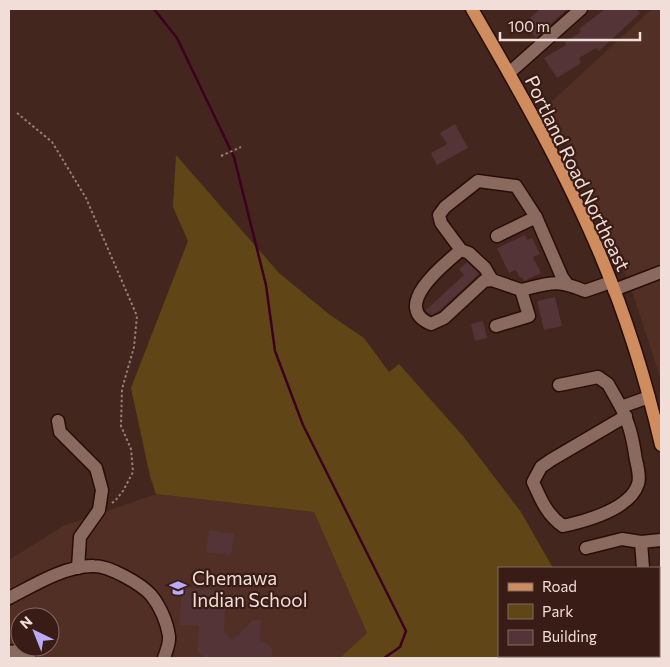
<svg xmlns="http://www.w3.org/2000/svg" width="670" height="667" font-family="Commissioner,sans-serif">
  <style>
    .built { fill: #512f25; fill-rule: evenodd }
    .green { fill: #604616 }
    .lines { fill: none; stroke-linecap: round; stroke-linejoin: round }
    .stream { stroke: #3e0020; stroke-width: 2.5 }
    .building { fill: #543436 }
    .minor-casing { stroke: #280e07; stroke-width: 15 }
    .major-casing { stroke: #280e07; stroke-width: 15 }
    .path { stroke: #987f78; stroke-width: 2; stroke-dasharray: 2.5 2.5; stroke-linecap: butt }
    .minor { stroke: #8a695f; stroke-width: 12 }
    .major { stroke: #cf8d5f; stroke-width: 12 }
    .labels { text-anchor: middle; dominant-baseline: central; stroke-width: 4.5; stroke-linejoin: round; paint-order: stroke }
    .street-label { font-size: 19px; fill: #f2ded8; stroke: #381c15 }
    .poi-label { font-size: 19px; fill: #f2ded8; stroke: #381c15; text-anchor: start }
  </style>
  <rect width="100%" height="100%" fill="#43261e"/>
  <g class="built">
    <path d="M652,9H661V380L632,291L610,237L589,188L547,106Z"/>
    <path d="M156,494L314,512L367,633L340,658H9V560L63,526ZM20,617H50V647H20Z"/>
  </g>
  <path class="green" d="M176,155L279,273L330,315L364,338L389,372L399,364L463,436L521,512L553,568H499V656H632L635,658H340L367,633L314,512L156,494L150,476L131,388L188,241L173,207Z"/>
  <g class="lines">
    <path class="stream" d="M154,9L177,38L234,157L266,285L275,351L303,425L406,631L400,647L384,658"/>
  </g>
  <g class="building">
    <path d="M540,9H567L536,38L525,26L532,20L530,18Z"/>
    <path d="M605,9H636L640,13L599,51L596,48L579,58L581,63L557,78L544,58L566,45L565,42L581,32L579,29Z"/>
    <path d="M455,124L468,148L437,165L431,153L447,144L440,133Z"/>
    <path d="M525,235L527,240L532,238L540,254L533,257L541,273L524,281L522,277L520,278L516,270L509,273L497,248Z"/>
    <path d="M467,262L479,274L439,311L432,315L426,311V310L464,275L459,269Z"/>
    <path d="M555,297L562,326L544,330L537,301Z"/>
    <path d="M483,321L487,338L475,341L471,324Z"/>
    <path d="M209,530L234,534L231,555L206,552Z"/>
    <path d="M182,588L226,591L224,631L232,640L253,620H261L260,642H266L272,649V658H204L197,651L199,626L179,625Z"/>
  </g>
  <g class="lines">
    <g class="minor-casing">
      <g id="minor">
        <path d="M509,73L581,9"/>
        <path d="M497,236L536,217L562,277L567,284"/>
        <path d="M461,250C444,264 390,307 431,324L444,318L484,281L492,280L521,290"/>
        <path d="M492,280L485,268L469,253L461,250L441,223L439,215L445,207L478,181L516,186L536,217"/>
        <path d="M614,290L661,272"/>
        <path d="M496,326L529,316L521,290C551,283 556,279 585,291L611,282"/>
        <path d="M559,385L598,377L608,384L621,407"/>
        <path d="M626,416L551,460L541,467L533,482C541,500 547,515 563,526C586,521 630,509 638,484C641,475 636,463 635,454C632,435 629,424 621,407L649,397"/>
        <path d="M58,421L60,432L96,468L102,490L99,510L80,537L78,568"/>
        <path d="M641,542L643,568"/>
        <path d="M586,548L622,539L641,542L661,540"/>
        <path d="M9,598C32,586 66,565 94,566C109,566 140,583 151,595C160,606 167,622 169,636C170,643 166,652 164,658"/>
        <path d="M659,617H661"/>
        <path d="M9,652L18,651L29,658"/>
      </g>
    </g>
    <g class="major-casing">
      <path id="major" d="M472,9C518,88 564,169 600,254C626,316 646,380 661,445"/>
    </g>
    <g class="path">
      <path d="M17,113L52,142L86,198L137,316L134,347L122,389L121,426L131,449L133,472L123,491L115,501L110,504"/>
      <path d="M221,156L241,147"/>
    </g>
    <use href="#minor" class="minor"/>
    <use href="#major" class="major"/>
  </g>
  <defs>
    <g id="school-bare" transform="scale(1.35)"><path d="M0-5L7-2L0 1L-7-2ZM-4 1L0 2.5L4 1V4Q0 6-4 4Z" fill="#b8abf7" stroke="#381c15" stroke-width="2.5" paint-order="stroke"/></g>
  </defs>
  <g fill-rule="evenodd">
    <use href="#school-bare" x="178" y="588"/>
  </g>
  <g class="labels">
    <g class="street-label">
      <text transform="translate(578 173) rotate(64)">Portland Road Northeast</text>
    </g>
    <g class="poi-label">
      <text x="192" y="577">Chemawa<tspan x="192" dy="22">Indian School</tspan></text>
    </g>
  </g>
  <rect width="670" height="667" fill="none" stroke="#f2ded8" stroke-width="20"/>
  <rect x="498" y="567" width="162" height="90" fill="#381c15" stroke="#826a63"/>
  <rect x="508" y="583" width="25" height="8" fill="#cf8d5f" stroke="#826a63"/>
  <text x="542" y="592" font-size="15" fill="#f2ded8">Road</text>
  <rect x="508" y="604" width="25" height="15" fill="#604616" stroke="#826a63"/>
  <text x="542" y="617" font-size="15" fill="#f2ded8">Park</text>
  <rect x="508" y="630" width="25" height="15" fill="#543436" stroke="#826a63"/>
  <text x="542" y="642" font-size="15" fill="#f2ded8">Building</text>
  <g transform="translate(35 632) rotate(317)"><circle r="24" fill="#381c15" stroke="#826a63"/>
  <path d="M0-4L9 19L0 12L-9 19Z" fill="#b8abf7"/>
  <text y="-8" font-size="14" font-weight="bold" text-anchor="middle" fill="#f2ded8">N</text>
  </g>
  <path d="M500 32v8h140v-8" fill="none" stroke="#f2ded8" stroke-width="2.5"/>
  <text x="508" y="32" font-size="15" fill="#f2ded8" stroke="#381c15" stroke-width="4" paint-order="stroke">100 m</text>
</svg>
